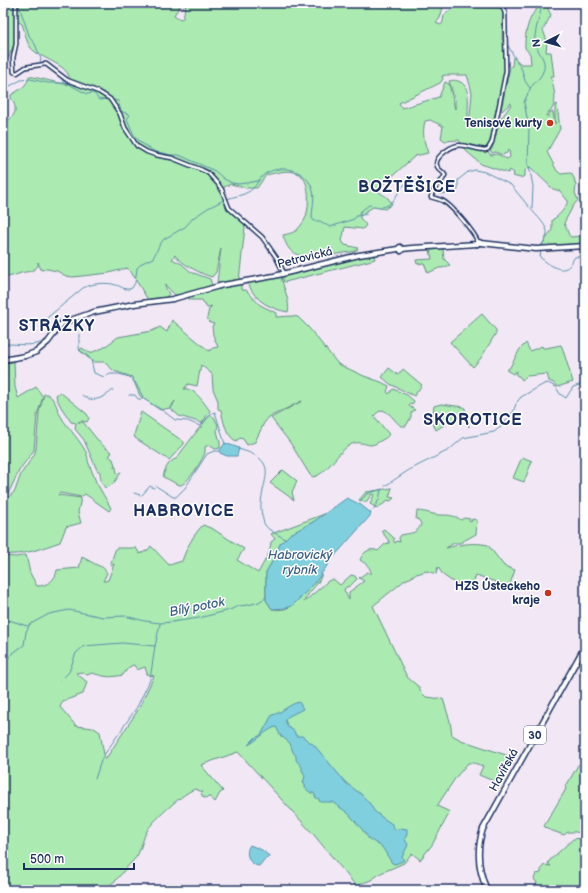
<svg xmlns="http://www.w3.org/2000/svg" width="588" height="893" font-family="'Balsamiq Sans',sans-serif">
  <style>
    .green { fill: #abeab1; stroke: #638c88; fill-rule: evenodd }
    .water { fill: #80cfde; stroke: #588fab }
    .lines { fill: none; stroke-linecap: round; stroke-linejoin: round }
    .stream { stroke: #588fab; stroke-width: 1 }
    .minor-casing { stroke: #1b2f5e; stroke-width: 5.5 }
    .major-casing { stroke: #1b2f5e; stroke-width: 7 }
    .minor { stroke: #fff; stroke-width: 2.5 }
    .major { stroke: #fff; stroke-width: 4 }
    .poi-dot { fill: #c8321e; stroke: #fff; stroke-width: 1.5 }
    .labels { text-anchor: middle; dominant-baseline: central; stroke-width: 3; stroke-linejoin: round; paint-order: stroke }
    .shield { fill: #fff; stroke: #5f6d8e; stroke-width: 1 }
    .shield-label { font-size: 11px; font-weight: bold; fill: #1b2f5e }
    .poi-label { font-size: 12px; font-weight: bold; fill: #1b2f5e; stroke: #fff; text-anchor: end }
    .street-label { font-size: 12px; fill: #1b2f5e; stroke: #fff }
    .water-label { font-size: 13px; font-style: italic; fill: #395f84; stroke: #fff }
    .district-label { font-size: 16px; font-weight: bold; letter-spacing: 1px; fill: #1b2f5e; stroke: #fff }
  </style>
  <rect width="100%" height="100%" fill="#f2e8f5"/>
  <filter id="ink" filterUnits="userSpaceOnUse"><feTurbulence type="fractalNoise" baseFrequency=".025" numOctaves="2"/><feDisplacementMap in="SourceGraphic" scale="8" xChannelSelector="R" yChannelSelector="G"/><feConvolveMatrix kernelMatrix="1 2 1 2 8 2 1 2 1" color-interpolation-filters="sRGB"/></filter>
  <g filter="url(#ink)">
    <g class="green">
      <path d="M3,3H182L174,15L180,19L183,18L186,3H444L440,18L436,23L441,25L443,22L444,15L455,7L501,8L503,12L502,40L505,42C505,50 506,58 506,66C505,82 499,99 495,114C492,125 496,138 487,146V151L491,155L497,154L507,159L510,157L509,149L507,153L502,155L496,152L492,153L490,150L492,149L500,120L511,105V103L502,111L501,110L510,67L512,66L513,57L521,64H531L530,54L525,48C524,34 530,6 546,5L551,15L543,30L547,41L546,52H551L554,76H551C553,86 558,100 552,109C550,112 547,112 546,116H549V112H553L555,124V105L557,104L560,129L547,152L557,171L561,174L571,173L574,178L576,186L575,193L578,200L573,206L564,223L569,235L571,237L581,236L582,233L585,232L584,245L549,247L542,245L552,230V220C560,215 565,209 568,201L560,191L553,189L530,167L525,170V176L520,178L513,176L514,173L510,170L508,173L481,164L465,150L459,140L445,141L441,138L443,126L430,120L425,121C422,133 424,142 428,153L415,156L381,186L379,192L388,198L392,204L385,209L373,207L360,215V218L366,225L363,229L345,227L342,241L345,245L358,248L356,251C342,253 306,261 294,253C288,250 285,242 283,235C288,234 294,233 298,229C300,226 304,222 305,219C310,208 311,177 297,173C287,169 276,173 266,175L257,188H246L231,184L224,187C220,208 230,212 245,224V227L239,281L217,283L221,248L216,272L212,277C203,275 180,263 175,255L172,259L182,264L191,272L210,279L212,285L188,294L175,295L164,284L169,294L165,298L148,300L131,272L127,268L109,273L73,277L66,276L57,271L47,269L41,270L38,262V266C31,273 28,271 21,273C15,275 11,277 5,277L3,279V123C15,118 19,109 11,98V95C19,90 28,86 29,76L68,85C77,66 39,59 31,48C26,42 25,32 22,24L19,22L14,32L15,40L13,47L8,58L3,64ZM446,75H467L470,85L472,93L469,126C469,121 467,118 468,114C468,103 471,85 458,81C454,80 453,80 449,81L455,100V109L449,84L445,82L439,97L402,108L399,103L440,83L443,79L442,76Z"/>
      <path d="M443,249L444,259L450,265L442,268H439L428,273L424,263L417,264L416,260L432,259L430,250Z"/>
      <path d="M374,255L375,259L372,260L285,282L283,281V276L288,274L352,258Z"/>
      <path d="M279,277H281C283,286 291,304 288,312C271,309 255,301 249,285L246,283Z"/>
      <path d="M237,284L241,285V290H246L260,305L276,313V317L292,316L298,317L309,328L338,364L364,376L381,382L389,386L387,392L389,394L393,389L407,395L414,401L412,405L410,404L409,406L415,410L411,413V417L406,426H401C394,421 393,415 383,410L378,412L374,416L387,432L389,434C387,438 385,438 382,440C378,442 375,445 370,445C364,444 358,441 352,444C337,451 328,474 313,477L310,475L291,444L271,418L302,401L269,417L264,423L255,442L247,445L243,439L240,438L236,441C226,436 223,420 221,410L218,409V401L213,389L212,374L201,365L197,386L188,384L184,389C194,387 205,404 210,411L202,423L179,416L171,409L175,401L170,408L160,410L140,396L132,377L114,371L104,362H93L79,350L82,348L90,353L103,348L118,337L152,331L160,327L167,332L172,320L209,351L213,348L218,347L213,335L212,326L214,324L210,323L207,318L209,309L212,306L207,308L202,300H190L188,298L217,289L220,290L222,287Z"/>
      <path d="M482,314L496,330V333L481,358L473,367L450,342Z"/>
      <path d="M526,343L530,351L542,346L543,348H546L561,345L562,347L573,382L557,387L554,383L549,381L547,374L527,376L522,380L519,376H518L516,375L517,371L513,374L506,370L507,369H509L520,349Z"/>
      <path d="M14,362L15,387L18,398L36,387L43,397L37,415L34,450L20,469L5,500L15,491L21,474L34,455L36,449L39,412L44,394H47C57,400 56,409 62,418C68,429 89,449 88,461L96,482L111,508L109,511L85,494L81,497L60,493L58,495L81,498L78,512L81,523L66,527L60,542C42,548 24,556 3,554V363Z"/>
      <path d="M389,368L398,375L403,369L422,385L414,396L390,384L382,377Z"/>
      <path d="M60,392L87,414L89,418L87,422L82,421L78,422H83L101,444L112,453L109,456L113,459L115,465L113,467H116L117,474L121,472C117,479 113,486 105,488C100,480 101,480 100,472L97,470L84,440L75,429L76,423L71,422L61,407L57,399L56,395Z"/>
      <path d="M441,404L464,407L465,409L469,427L465,414L449,422L436,430L433,424L434,421H432L435,418L433,414L434,406Z"/>
      <path d="M141,412L184,442V444L169,460L135,438L134,435Z"/>
      <path d="M210,415L214,417L218,425L217,431L220,442V448L215,449L209,445L205,447C205,449 205,451 205,453C203,459 186,486 180,485C175,484 169,479 163,477C164,471 168,461 176,459L200,427H202V425Z"/>
      <path d="M522,457L532,461L524,482L513,478Z"/>
      <path d="M283,470L297,481L292,492L294,500L270,483Z"/>
      <path d="M392,488L389,497L394,498L392,500L390,501L387,500L385,503L377,508L370,504L374,495L372,494L366,502L359,500L366,492Z"/>
      <path d="M417,511C425,511 437,516 443,515C450,515 456,516 461,520L464,518L470,519L469,521L471,522L472,519L477,520L476,534L460,543H454L446,548C461,544 474,542 488,545L504,566L515,570L509,587L476,575L472,587L471,584L469,587L453,582L443,575L438,567L436,574L427,571L413,575L412,577L405,580L373,606L407,677L419,687L421,692L426,697L443,699L450,721L452,735L461,740L509,756L496,782L479,775L483,766L474,763H468L456,777L437,806L450,812L432,845L420,860L412,853L404,863L381,873L371,880L356,886L314,835L238,752L201,765L223,791L220,793L215,802L210,797L204,798L201,794L203,792L195,789C183,793 156,818 148,829C143,837 142,846 138,854C136,859 131,862 128,866C119,876 119,879 107,887V890H3V556L16,557L26,555L30,573L37,586C47,586 56,580 57,570L79,568L82,557L99,566C104,567 104,569 107,573L103,581H105L108,580L114,564L110,565L116,548H136L140,554L148,550L151,546L169,565L182,561C187,547 193,535 203,525L213,529L244,549L237,560L258,573L269,553L271,542L275,539L271,534L327,513L300,530L280,544L275,557L266,572V600L272,609C278,610 285,610 291,606C294,604 296,600 299,597C307,589 318,582 322,571C321,585 309,589 304,602L328,581L333,579L340,585L351,575L355,576L357,579L350,586L346,587L344,590L349,600V592L364,581L359,578L367,572L371,574C371,567 366,564 360,560C363,552 370,547 378,551L385,544L389,543V541L381,531L384,529L394,538V542L395,543L397,541L400,542L399,538L401,535C410,533 418,534 421,524L419,520L416,519ZM133,665H134L137,670L145,667L147,674L154,676L138,710L105,760L100,732L94,728L76,726L60,707L63,701L83,694L87,682L76,673L82,672L87,675L92,673C106,677 109,678 123,675L128,668Z"/>
      <path d="M585,753V835L576,832H568L564,835L547,829L544,826L566,789L565,788L578,765L580,764Z"/>
      <path d="M583,838L585,839V890H536L534,889L537,883L534,879L536,874L541,873V869L544,865L551,866L548,864L549,861L573,839Z"/>
    </g>
    <g class="water">
      <path d="M225,443L239,448L237,456H227L220,453V450Z"/>
      <path d="M347,498L361,505L371,513L370,516L331,560L315,583L292,606L286,608L272,609L266,600V572L275,557L280,544L290,534L313,522Z"/>
      <path d="M299,702L303,709L289,716L285,720L288,727L294,731L296,736H302L314,745L346,783L361,794L371,805L374,811L383,818L392,824L395,830L401,828L407,829V834L405,839L408,845L402,857L404,860L403,861L395,864L392,863L382,847L369,839L361,828L348,813L332,802H320L319,799L316,798L314,793H311L305,788V785L303,783L305,776L302,770V767L296,760V756L293,752L290,743L281,736L276,727C267,729 257,741 248,745L255,738L261,735L272,715C282,713 287,705 299,702Z"/>
      <path d="M250,845L262,850L269,856V857L264,860L259,866C249,865 244,853 250,845Z"/>
    </g>
    <g class="lines">
      <g class="stream">
        <path d="M18,3L30,38L35,44L41,59L40,61L43,63"/>
        <path d="M507,44L522,70L525,81L530,88"/>
        <path d="M61,77L64,83L70,84L72,86L87,94L94,93L99,100L107,99L118,101L121,111L130,115L127,119L134,135L140,142L155,152L164,153L170,155H179L215,171L224,179L232,183L239,184L258,181"/>
        <path d="M3,86H10L21,80L30,79L48,83H64"/>
        <path d="M532,86C534,83 538,80 540,77C553,58 532,53 535,36C536,25 541,15 542,3"/>
        <path d="M528,165L529,128L524,102L531,87"/>
        <path d="M529,166L533,186L532,209"/>
        <path d="M227,199C234,196 242,196 248,192C255,189 258,179 265,174C282,163 308,170 313,191C315,199 312,210 312,218L314,221H320L330,227L354,219L361,211L369,205C375,206 381,208 386,206C395,203 398,190 405,184C422,187 442,200 458,190V180L468,172L475,170L485,172L511,185L529,207"/>
        <path d="M531,209C535,215 549,226 547,235C546,239 542,243 541,247"/>
        <path d="M358,216L367,214"/>
        <path d="M541,250L540,257L542,259C549,264 562,275 570,265C573,262 572,260 575,257L585,256"/>
        <path d="M79,334V349L82,352L86,354L91,360L94,373L104,377L110,374H119L129,377L135,382L144,399L150,403L162,410L175,420L188,421L200,426L212,413L215,412L225,444"/>
        <path d="M3,344C17,343 42,350 50,335L47,328L48,317L83,288C92,283 107,282 116,285C123,287 125,291 132,288L135,283L137,268L142,263L153,258L160,244L164,239L185,227L193,218L208,208L224,200"/>
        <path d="M557,389L560,394L566,398L573,387L585,383"/>
        <path d="M82,395C92,404 104,398 113,390"/>
        <path d="M129,395H135L138,399H143"/>
        <path d="M517,402L521,397L544,384L548,383L556,387"/>
        <path d="M238,449C288,462 255,484 262,516C263,518 263,522 265,525C269,531 279,535 285,539"/>
        <path d="M156,486L173,497H176L185,488L207,454L214,451H219"/>
        <path d="M385,486L409,470L449,450L463,438L494,432L502,426L513,412L516,404"/>
        <path d="M134,493L140,495"/>
        <path d="M142,495L150,486L154,488"/>
        <path d="M360,501L367,494L382,489"/>
        <path d="M373,510L379,500L381,490"/>
        <path d="M3,618L27,626L49,614L69,610L103,617L125,616L145,621L160,623L172,622L199,618L230,610L238,606L248,605L259,602L266,597"/>
        <path d="M3,664L13,653L24,645L26,632L29,626"/>
        <path d="M60,681L69,672L76,653L84,646L122,643L155,646"/>
        <path d="M95,779L102,758L137,707L150,680L155,646L160,624"/>
      </g>
      <g class="minor-casing">
        <g id="minor">
          <path d="M16,3V44L13,58L14,72L17,73L26,67L46,64L67,80L99,92L110,99L120,114L125,128L137,146L147,152L156,155L172,158L202,170L208,173L218,184L222,190L229,208L262,237L276,257L284,273"/>
          <path d="M478,242C474,232 452,206 443,201C439,199 434,198 431,197C434,184 441,186 445,175C443,171 439,171 437,166C435,162 438,158 441,155C460,138 464,148 485,150L488,149L492,142L506,71L505,13L501,3"/>
        </g>
      </g>
      <g class="major-casing">
        <g id="major">
          <path d="M477,244L479,242L481,243L536,249L585,246"/>
          <path d="M401,251L402,249L412,248L477,244"/>
          <path d="M3,360L25,356L36,352L48,342L62,323L94,312L134,304L173,299L223,285L274,276L359,255L398,249L400,247L402,249"/>
          <path d="M487,890C478,870 476,850 483,829L585,646"/>
        </g>
      </g>
      <use href="#minor" class="minor"/>
      <use href="#major" class="major"/>
    </g>
  </g>
  <g class="poi-dot">
    <circle cx="550" cy="123" r="4"/>
    <circle cx="548" cy="593" r="4"/>
  </g>
  <g class="labels">
    <rect class="shield" x="524" y="726" width="22" height="18" rx="3"/>
    <g class="shield-label">
      <text x="535" y="735">30</text>
    </g>
    <g class="poi-label">
      <text x="542" y="123">Tenisové kurty</text>
      <text x="540" y="586">HZS Ústeckeho<tspan x="540" dy="14">kraje</tspan></text>
    </g>
    <g class="street-label">
      <text transform="translate(305 258) rotate(-14)">Petrovická</text>
      <text transform="translate(504 770) rotate(-61)">Havířská</text>
    </g>
    <g class="water-label">
      <text x="300" y="555">Habrovický<tspan x="300" dy="15">rybník</tspan></text>
      <text transform="translate(197 607) rotate(-11)">Bílý potok</text>
    </g>
    <g class="district-label">
      <text x="407" y="187">BOŽTĚŠICE</text>
      <text x="57" y="326">STRÁŽKY</text>
      <text x="473" y="420">SKOROTICE</text>
      <text x="184" y="511">HABROVICE</text>
    </g>
  </g>
  <rect width="588" height="893" fill="none" stroke="#fff" stroke-width="16"/>
  <rect x="8" y="8" width="572" height="877" fill="none" stroke="#1b2f5e" stroke-width="1.5" filter="url(#ink)"/>
  <g transform="translate(546 42) rotate(264)" stroke="#ffffff" stroke-width="3" paint-order="stroke">
  <path d="M0-3L7 15L0 10L-7 15Z" fill="#1b2f5e"/>
  <text y="-6" font-size="11" font-weight="bold" text-anchor="middle" fill="#1b2f5e">N</text>
  </g>
  <path d="M24 863v6h110v-6" fill="none" stroke="#1b2f5e" stroke-width="2"/>
  <text x="30" y="863" font-size="12" fill="#1b2f5e" stroke="#ffffff" stroke-width="3" paint-order="stroke">500 m</text>
</svg>
